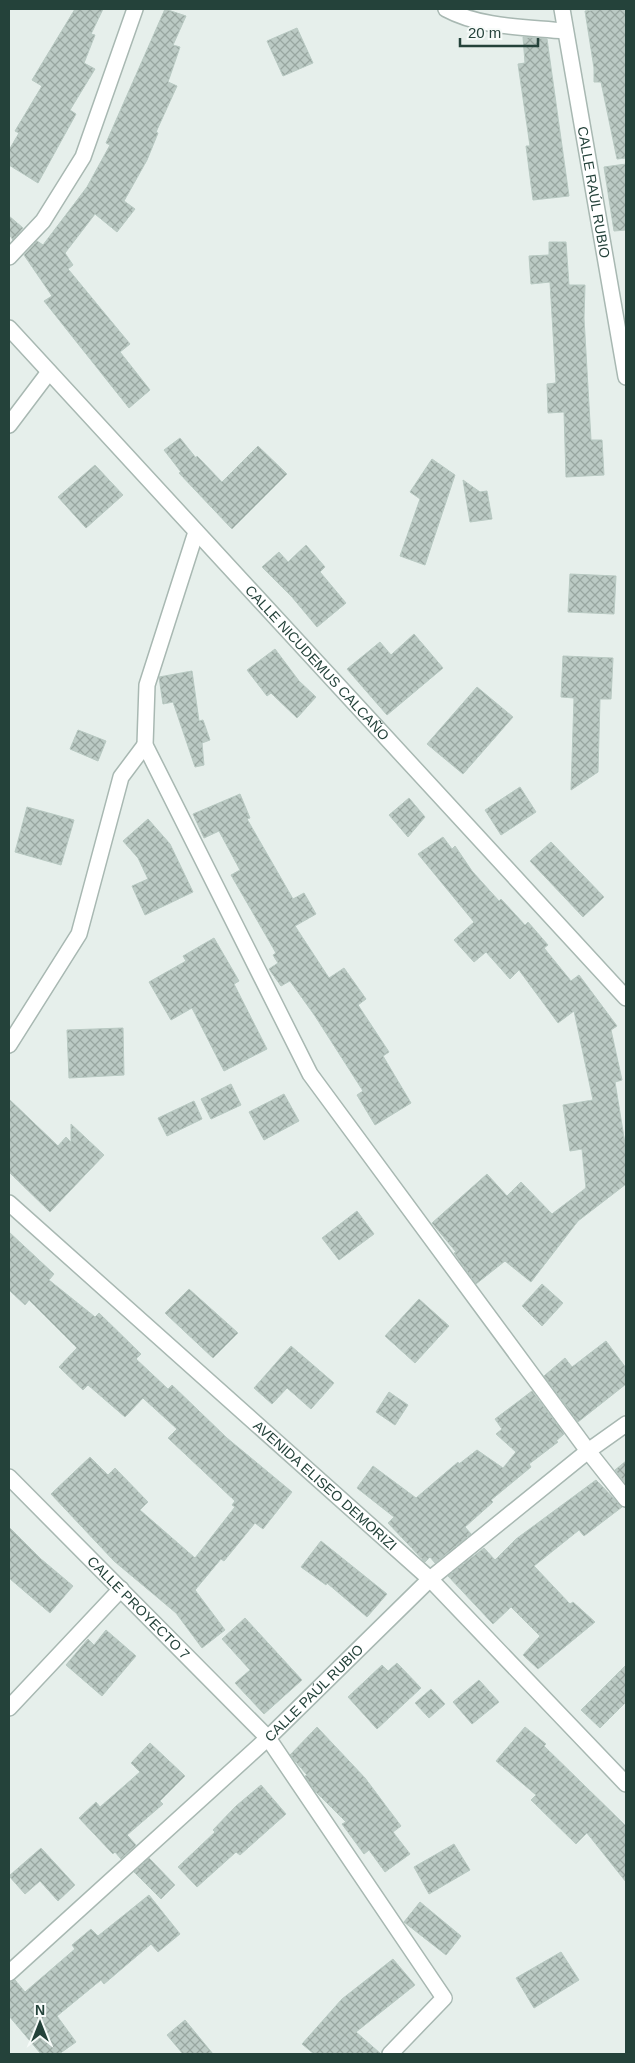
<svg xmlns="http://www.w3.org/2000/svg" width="635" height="2063" font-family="Helvetica,sans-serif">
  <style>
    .building { fill: url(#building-cross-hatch); stroke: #b8c9c2 }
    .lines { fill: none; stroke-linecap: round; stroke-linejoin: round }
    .minor-casing { stroke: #a8b8b2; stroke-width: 18 }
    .minor { stroke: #fff; stroke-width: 15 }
    .labels { text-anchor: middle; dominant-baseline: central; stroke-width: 4; stroke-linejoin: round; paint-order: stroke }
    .street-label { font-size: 14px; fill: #24423a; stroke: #f7fbf9 }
  </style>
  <defs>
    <pattern id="building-cross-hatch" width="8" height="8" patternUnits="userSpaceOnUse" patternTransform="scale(1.25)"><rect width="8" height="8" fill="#bbcac4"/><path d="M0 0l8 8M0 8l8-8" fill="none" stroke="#98a6a0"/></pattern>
  </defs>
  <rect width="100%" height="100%" fill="#e6efeb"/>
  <g class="building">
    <path d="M75,9H103L91,34L95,35L84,63L95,69L70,110L76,114L38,183L9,165V150L19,133L15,131L42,86L32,80Z"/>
    <path d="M165,9L186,16L173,45L180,47L168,82L177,86L156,132L158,133L147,160L124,201L135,209L117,232L95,214L65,253L73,265L68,269L130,344L120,352L150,390L129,408L44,301L52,296L24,255L37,241L43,245L87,187L110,145L106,143Z"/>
    <path d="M601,9H626V158L617,159L601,82H594V68L585,11Z"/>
    <path d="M297,28L313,63L283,76L267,41Z"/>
    <path d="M523,37L547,39L569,196L533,200L526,146H530L518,64L525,63Z"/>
    <path d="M626,164V230L614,231L604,167Z"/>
    <path d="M9,216L23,228L13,240L9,234Z"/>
    <path d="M549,242H566L569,285H585L584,318L591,440H602L604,475L566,477L564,412L548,413L547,384L556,383L550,282L531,284L529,256L549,255Z"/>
    <path d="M180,438L196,458L197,456L222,482L258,446L287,474L232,529L179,473L181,472L164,450Z"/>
    <path d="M432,459L455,475L425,565L400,556L420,499L410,492Z"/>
    <path d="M95,465L123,495L86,528L58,497Z"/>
    <path d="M463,480L480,492L487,491L492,519L470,522Z"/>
    <path d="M306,545L325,567L320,572L346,603L317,627L292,597L262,567L279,552L288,562Z"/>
    <path d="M570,574L616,576L614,614L568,612Z"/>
    <path d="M414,634L443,668L387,715L347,669L380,642L391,655Z"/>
    <path d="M275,649L299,681L316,697L297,718L271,693L267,696L247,670Z"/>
    <path d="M563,656L613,658L611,699H600L598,772L571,790L574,698L561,697Z"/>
    <path d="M192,671L199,721L203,720L210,740L202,743L204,765L195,767L173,702L163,704L159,677Z"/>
    <path d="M477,687L513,717L463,774L427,744Z"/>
    <path d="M78,730L106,741L98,761L70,749Z"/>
    <path d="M520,787L536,812L501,835L485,810Z"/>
    <path d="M240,794L250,818L247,819L293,899L304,893L316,914L295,926L329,978L344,968L366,999L358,1005L389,1052L383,1056L411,1103L375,1125L357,1095L363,1091L315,1016L290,981L281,986L269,969L278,963L273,955L276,953L231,875L240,870L219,831L204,838L193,814Z"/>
    <path d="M409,798L425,817L408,837L389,815Z"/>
    <path d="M27,807L74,820L61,865L15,852Z"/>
    <path d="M148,819L170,844L193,892L145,915L132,886L148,879L138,858L123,841Z"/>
    <path d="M443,837L452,849L455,846L472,871L499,901L501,899L525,925L528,922L548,945L544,948L571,981L579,975L617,1026L611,1030L622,1080L615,1082L626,1150V1184L578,1221L531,1282L505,1261L476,1284L454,1253L456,1252L432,1223L487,1174L507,1196L521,1182L552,1214L586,1188L582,1149L570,1151L563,1105L593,1100L574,1011L558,1023L519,970L510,979L486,952L474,962L454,940L474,922L418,854Z"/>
    <path d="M551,842L604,897L583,917L530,861Z"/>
    <path d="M214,938L239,981L234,984L267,1049L224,1071L192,1008L171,1020L149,982L186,961L183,956Z"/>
    <path d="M123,1028L124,1075L69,1078L67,1030Z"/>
    <path d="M231,1084L241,1105L211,1119L201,1099Z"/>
    <path d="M284,1094L299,1121L264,1140L249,1112Z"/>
    <path d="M9,1099L58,1146L66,1137L71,1142V1124L104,1155L50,1212L9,1172Z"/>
    <path d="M194,1101L202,1119L167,1136L158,1118Z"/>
    <path d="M357,1211L374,1234L339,1260L322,1238Z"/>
    <path d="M9,1232L54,1274L49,1280L95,1317L99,1313L141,1354L136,1359L168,1389L172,1385L227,1438L292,1492L263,1529L255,1523L224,1561L221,1559L195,1590L225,1630L202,1648L176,1613L114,1561L51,1494L90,1457L108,1475L115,1468L148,1502L140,1510L195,1558L235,1507L232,1505L235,1501L168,1438L177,1429L143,1398L125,1417L88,1385L83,1390L59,1367L77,1348L29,1300L25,1305L9,1290Z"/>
    <path d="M542,1284L563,1303L542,1326L522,1306Z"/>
    <path d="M189,1289L238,1333L213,1358L165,1313Z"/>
    <path d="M419,1299L449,1326L415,1363L385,1336Z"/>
    <path d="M606,1341L626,1368V1384L578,1422L544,1376L565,1358L572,1367Z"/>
    <path d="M291,1346L334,1383L311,1409L287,1388L272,1404L254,1388Z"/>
    <path d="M532,1391L564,1434L556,1441L558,1442L529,1464L531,1467L491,1500L493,1502L465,1527L471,1534L435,1563L430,1557L425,1562L388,1523L394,1517L357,1488L373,1466L416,1498L458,1462L459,1464L477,1450L503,1468L516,1452L496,1434L502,1429L495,1419Z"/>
    <path d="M389,1392L408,1405L395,1425L376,1412Z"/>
    <path d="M626,1461V1484L615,1470Z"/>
    <path d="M596,1480L622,1507L584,1536L579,1530L534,1566L570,1604L573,1602L595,1622L538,1669L523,1655L540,1636L511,1607L493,1624L448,1576L484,1548L495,1560L516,1539Z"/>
    <path d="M9,1527L41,1559L73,1586L50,1613L9,1578Z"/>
    <path d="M321,1541L387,1594L367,1617L327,1583L326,1585L301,1567Z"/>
    <path d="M245,1618L302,1680L264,1714L235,1683L250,1670L222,1639Z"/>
    <path d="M106,1630L136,1656L102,1696L66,1665L88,1639L94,1645Z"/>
    <path d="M397,1663L421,1688L377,1729L348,1697L382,1665L388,1671Z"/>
    <path d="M626,1665V1702L600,1728L581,1710Z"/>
    <path d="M479,1680L499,1702L472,1724L453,1702Z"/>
    <path d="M431,1689L445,1704L429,1718L415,1703Z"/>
    <path d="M317,1727L365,1778L401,1826L393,1832L410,1854L385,1872L369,1850L364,1854L342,1824L346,1822L314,1790L305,1776L307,1775L290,1755Z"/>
    <path d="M525,1727L546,1744L544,1746L626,1826V1882L587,1833L576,1844L531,1800L536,1795L496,1761Z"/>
    <path d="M150,1743L185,1776L160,1801L163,1804L127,1835L136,1845L121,1859L115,1852L113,1854L79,1818L96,1802L100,1807L140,1772L131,1763Z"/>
    <path d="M261,1785L286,1814L240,1855L236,1852L197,1887L178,1867L215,1832L213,1830L236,1806Z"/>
    <path d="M454,1844L470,1870L429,1894L414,1867Z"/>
    <path d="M41,1848L75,1885L58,1901L40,1881L25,1894L9,1876Z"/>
    <path d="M149,1858L175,1885L161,1899L134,1872Z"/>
    <path d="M149,1895L180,1934L158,1952L151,1944L104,1984L101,1980L57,2016L76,2042L59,2054H41L9,2016V1982L15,1980L25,1992L75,1949L72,1945L91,1929L98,1936Z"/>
    <path d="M420,1902L461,1936L446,1955L404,1922Z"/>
    <path d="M561,1952L579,1980L534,2008L516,1978Z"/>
    <path d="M393,1959L415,1985L356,2032L381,2054H314L302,2044L342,1999Z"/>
    <path d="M185,2020L213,2054H183L167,2035Z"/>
  </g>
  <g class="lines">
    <g class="minor-casing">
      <g id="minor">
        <path d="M446,9C481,28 526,27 565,31"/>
        <path id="s1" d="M562,9L626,377"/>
        <path d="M9,257L43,221L83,157L135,9"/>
        <path id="s2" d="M9,328L626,998"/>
        <path d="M9,425L49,372"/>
        <path d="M196,532L147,685L145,745L310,1074L588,1451L626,1499"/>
        <path d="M9,1045L79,934L121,777L145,745"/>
        <path id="s3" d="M9,1203L430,1579L626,1784"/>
        <path id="s4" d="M9,1477L268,1738L444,1998L390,2054"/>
        <path d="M9,1708L121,1589"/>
        <path id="s5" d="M9,1973L268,1738L430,1579L588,1451L626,1424"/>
      </g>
    </g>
    <use href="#minor" class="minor"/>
  </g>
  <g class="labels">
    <g class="street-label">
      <text stroke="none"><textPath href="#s1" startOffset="186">CALLE RAÚL RUBIO</textPath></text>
      <text stroke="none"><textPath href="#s2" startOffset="455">CALLE NICUDEMUS CALCAÑO</textPath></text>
      <text stroke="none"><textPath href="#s3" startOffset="424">AVENIDA ELISEO DEMORIZI</textPath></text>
      <text stroke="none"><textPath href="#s4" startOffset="184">CALLE PROYECTO 7</textPath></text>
      <text stroke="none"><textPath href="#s5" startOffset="414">CALLE PAÚL RUBIO</textPath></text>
    </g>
  </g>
  <rect width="635" height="2063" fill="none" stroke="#24423a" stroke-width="20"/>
  <g transform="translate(40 2023)" stroke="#f7fbf9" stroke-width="4" paint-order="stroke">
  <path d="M0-4L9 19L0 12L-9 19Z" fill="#24423a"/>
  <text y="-8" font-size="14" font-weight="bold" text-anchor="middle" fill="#24423a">N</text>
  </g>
  <path d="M460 38v8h78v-8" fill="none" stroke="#24423a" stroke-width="2.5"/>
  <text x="468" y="38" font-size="15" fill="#24423a" stroke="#f7fbf9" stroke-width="4" paint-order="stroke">20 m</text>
</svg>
